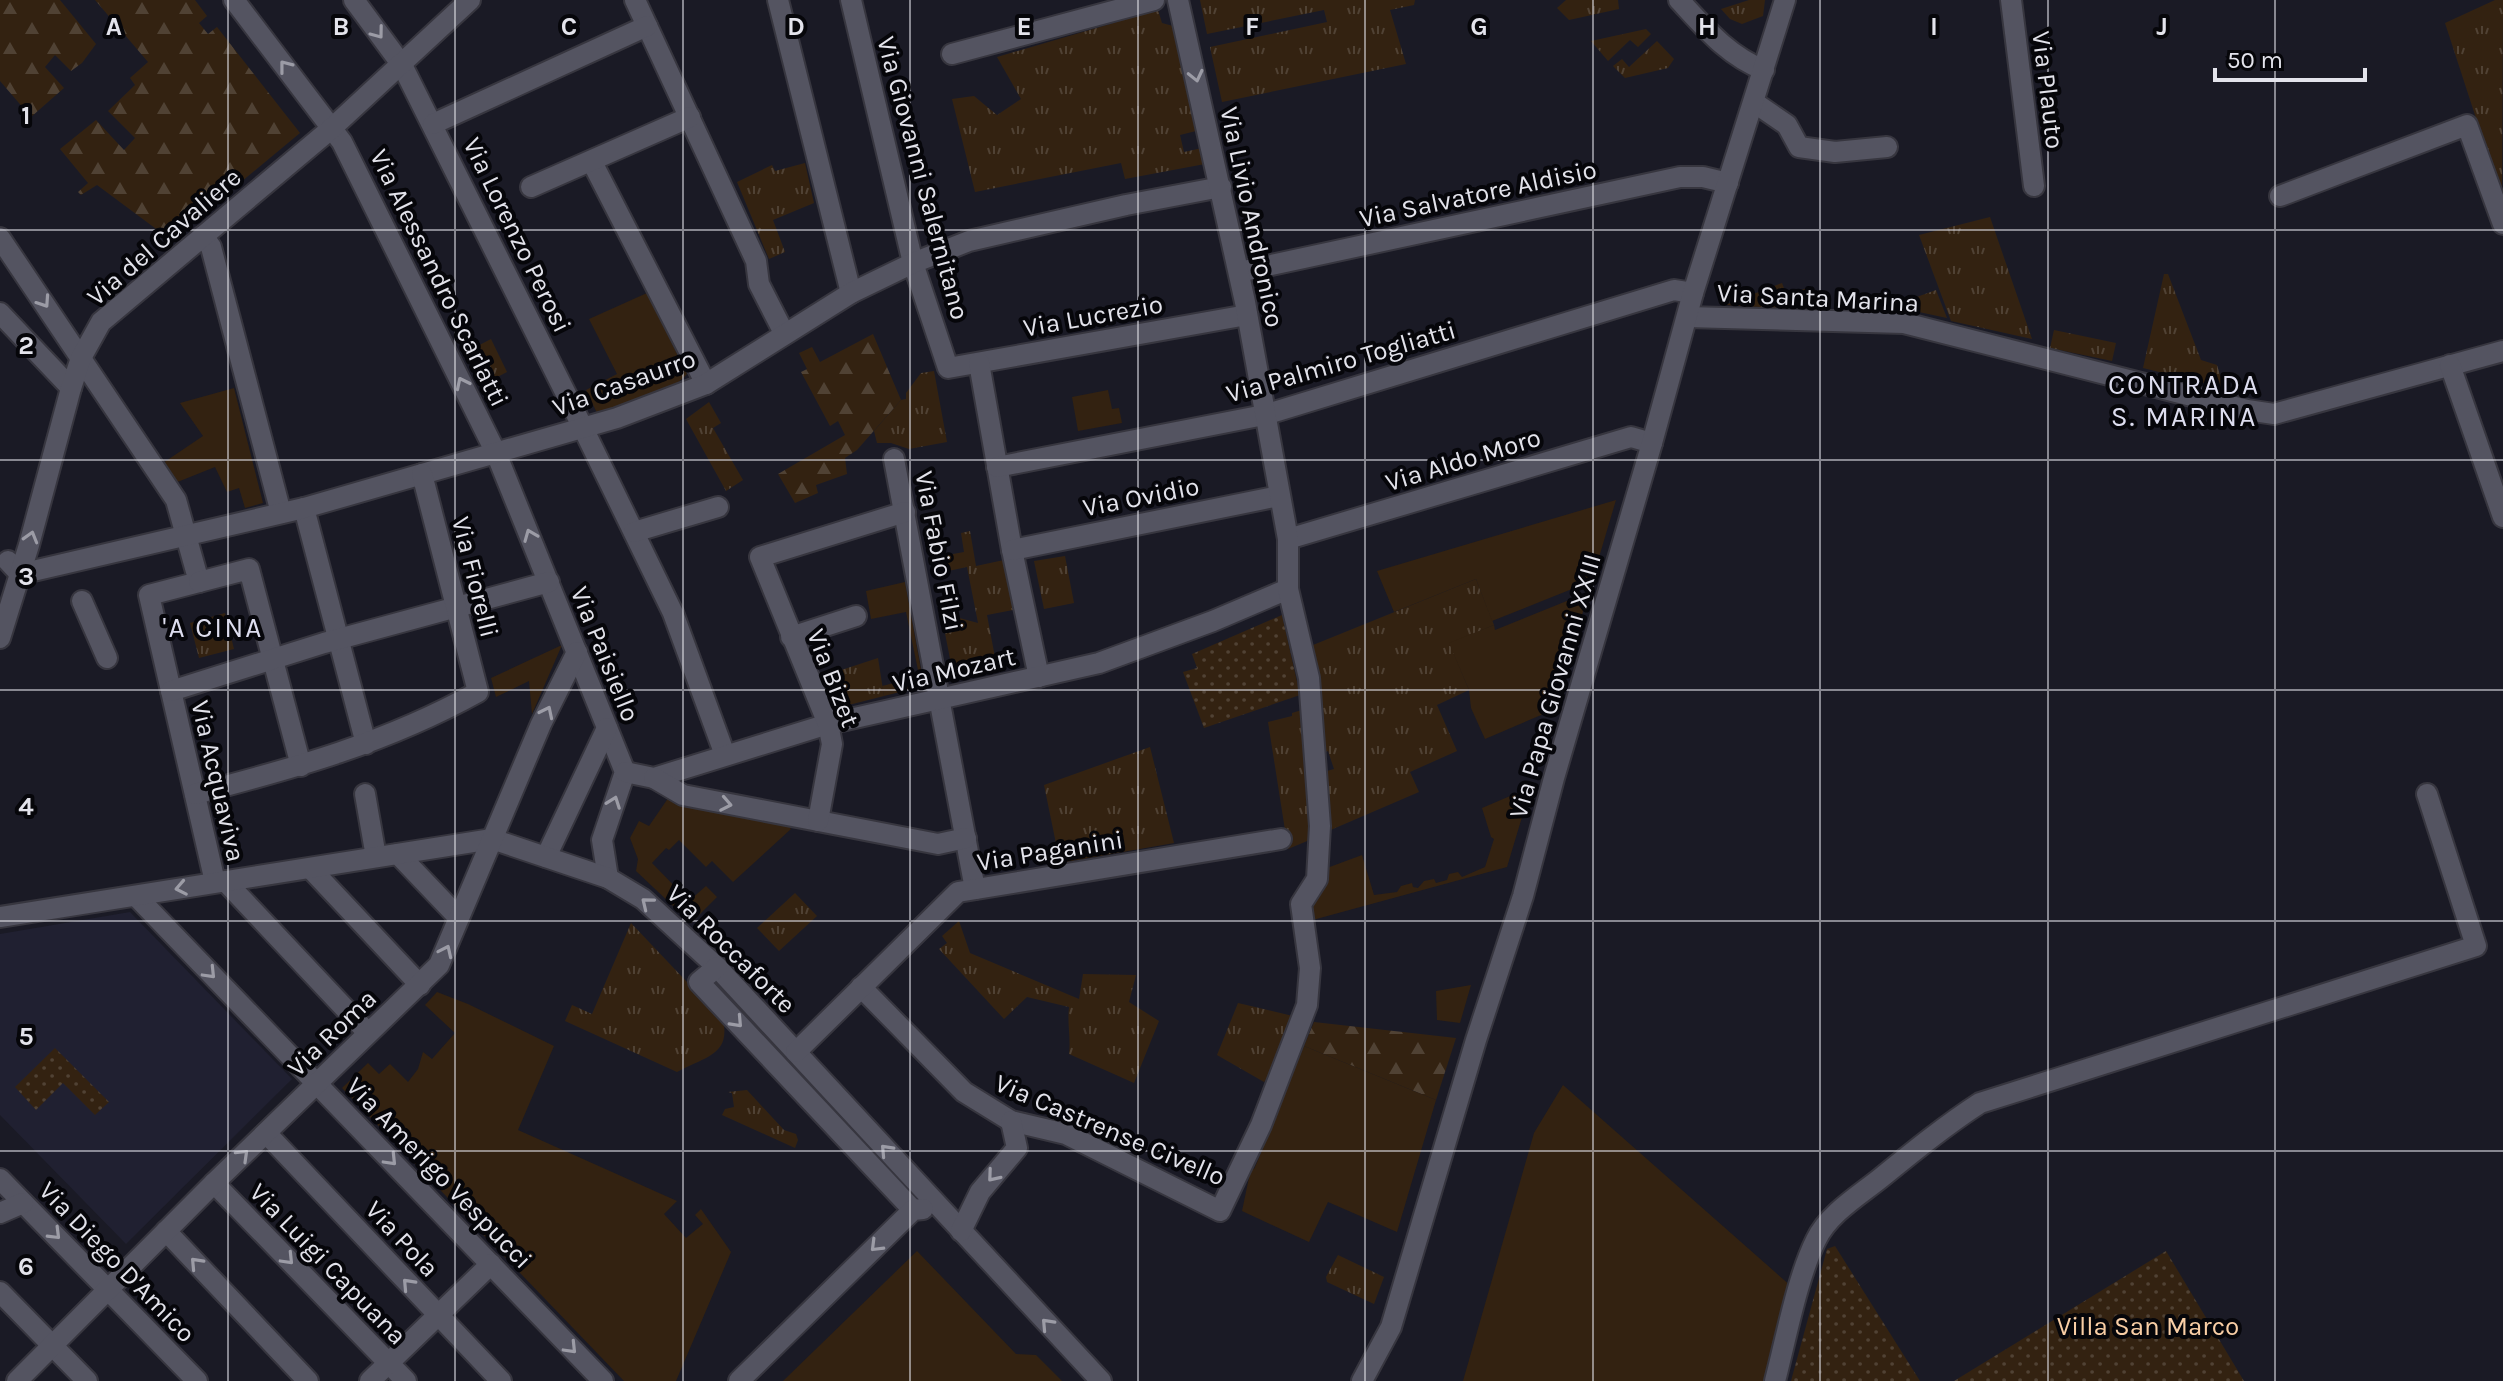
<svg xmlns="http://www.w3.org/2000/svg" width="2503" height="1381" font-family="Karla,sans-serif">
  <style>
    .built { fill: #202031 }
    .grass { fill: url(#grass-tufts) }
    .forest { fill: url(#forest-firs) }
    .park { fill: url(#park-dots) }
    .garden { fill: #321 }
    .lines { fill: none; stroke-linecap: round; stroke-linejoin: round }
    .minor-casing { stroke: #37363f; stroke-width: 24 }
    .minor { stroke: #545461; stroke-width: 20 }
    .oneway { stroke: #9c9ca6 }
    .grid { fill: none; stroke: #e3e3eb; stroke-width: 2; stroke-opacity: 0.55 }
    .labels { text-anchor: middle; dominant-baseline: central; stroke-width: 8; stroke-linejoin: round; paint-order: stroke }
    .street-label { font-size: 26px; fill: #e3e3eb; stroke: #06060a }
    .park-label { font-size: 26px; fill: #f9cea5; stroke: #06060a }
    .neighbourhood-label { font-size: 28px; letter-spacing: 2px; fill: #dde; stroke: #06060a }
    .grid-label { font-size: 26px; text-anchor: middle; font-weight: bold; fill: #e3e3eb; stroke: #06060a; stroke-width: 8; stroke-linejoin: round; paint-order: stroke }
  </style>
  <defs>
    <pattern id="grass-tufts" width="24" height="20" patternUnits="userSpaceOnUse" patternTransform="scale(2)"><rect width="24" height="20" fill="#321"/><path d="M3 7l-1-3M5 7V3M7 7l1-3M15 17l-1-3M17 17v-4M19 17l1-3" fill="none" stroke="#504234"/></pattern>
    <pattern id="forest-firs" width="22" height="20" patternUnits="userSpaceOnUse" patternTransform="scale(2)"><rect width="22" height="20" fill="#321"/><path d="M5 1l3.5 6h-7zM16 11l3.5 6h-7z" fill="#504234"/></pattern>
    <pattern id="park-dots" width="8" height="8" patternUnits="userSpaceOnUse" patternTransform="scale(2)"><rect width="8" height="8" fill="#321"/><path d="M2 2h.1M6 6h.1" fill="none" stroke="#504234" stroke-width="1.8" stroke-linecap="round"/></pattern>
  </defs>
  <rect width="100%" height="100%" fill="#1a1a25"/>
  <path class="built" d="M130,912L292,1079L126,1244L0,1115V934Z"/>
  <g class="grass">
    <path d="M1200,0H1415L1414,5L1390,10L1406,64L1222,102L1210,47L1327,22L1324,10L1207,34Z"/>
    <path d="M1566,0H1618L1619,9L1569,20L1557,8Z"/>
    <path d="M1749,0H1765L1763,16L1742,24L1730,19L1721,9Z"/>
    <path d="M2495,0H2503L2502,198L2445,23Z"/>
    <path d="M1158,10L1162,23L1173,26L1196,131L1180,135L1184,152L1202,148L1205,164L1125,179L1121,163L975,192L952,99L974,96L997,115L1021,99L997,57Z"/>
    <path d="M1646,29L1651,34L1638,47L1630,40L1608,61L1591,41Z"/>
    <path d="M1657,41L1674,59L1668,68L1625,78L1613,66L1622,59L1629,67Z"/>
    <path d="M805,163L814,203L773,220L785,252L769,259L737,182L772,165L775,171Z"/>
    <path d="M1990,217L2032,339L1951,321L1919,235Z"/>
    <path d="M2164,274H2168L2201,360L2217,365L2224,388L2143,368Z"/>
    <path d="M1782,283L1787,296L1809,287L1816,308L1807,310L1725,305Z"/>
    <path d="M1936,290L1947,318L1905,309L1903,302Z"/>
    <path d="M2054,330L2116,343L2112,361L2050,348Z"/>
    <path d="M491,339L507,372L482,385L466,352Z"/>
    <path d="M934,371L947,442L909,449L891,443H877L874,431L901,400L906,399V393L921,373Z"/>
    <path d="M709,402L721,423L713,428L743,480L726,491L686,419Z"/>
    <path d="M970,531L976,566L1004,560L1013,610L987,615L997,668L954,679L941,613L978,623L967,567L934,574L931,558L964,552L961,533Z"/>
    <path d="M1065,556L1074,603L1044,609L1034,561Z"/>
    <path d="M1476,579L1494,625L1450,644L1469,690L1437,705L1457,751L1410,772L1419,792L1326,832L1320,773L1334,769L1328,751L1318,755L1313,645Z"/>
    <path d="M225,613L234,649L199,658L190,623Z"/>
    <path d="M878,658L884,696L837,708L823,676Z"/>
    <path d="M1305,709L1312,839L1288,849L1268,722L1292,716V713Z"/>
    <path d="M1150,747L1174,843L1060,863L1044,785Z"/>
    <path d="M795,893L817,916L779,951L757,928Z"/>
    <path d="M959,921L970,953L1079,999L1083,974L1136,975L1129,1002L1159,1021L1134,1083L1069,1054C1071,1037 1067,1024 1069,1007L1027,997L1004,1019L939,949L947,943L942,936Z"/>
    <path d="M631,923L723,1020C731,1055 704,1057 677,1072L565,1021L572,1005L592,1014Z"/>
    <path d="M1238,1003L1297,1017L1275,1070L1264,1082L1217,1055Z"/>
    <path d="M747,1090L784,1130L796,1134L798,1140L795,1148L722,1115L725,1109L734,1107L732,1093L728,1092Z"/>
    <path d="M1338,1255L1384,1277L1374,1304L1327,1282L1326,1277Z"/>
  </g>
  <g class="forest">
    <path d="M0,0H60L96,44L82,63L71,71L55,55L45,67L64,88L31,117L0,81Z"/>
    <path d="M95,0H195L207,16L199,23L208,34L217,27L300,133L171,240L97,185L81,195L78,192L88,183L60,149L96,120L124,150L135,138L108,111L135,85L130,78L148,62Z"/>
    <path d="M873,334L901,400L857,450L845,458L847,474L816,485L818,493L795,503L778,474L845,435L838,421L830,426L801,372L807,369L799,353L812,347L820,362Z"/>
    <path d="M1314,1022L1456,1038L1436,1100L1304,1046Z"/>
  </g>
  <g class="park">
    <path d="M1282,615L1300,695L1204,728L1183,672L1197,668L1192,654Z"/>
    <path d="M55,1048L109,1102L95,1115L63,1083L36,1110L15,1087Z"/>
    <path d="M1835,1246L1920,1381H1791L1827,1249Z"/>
    <path d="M2166,1251L2244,1381H1954Z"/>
  </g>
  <g class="garden">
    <path d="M647,293L687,374C664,399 629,404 597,413L586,390L617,374L589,319Z"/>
    <path d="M234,388L263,503L245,508L239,488L227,492L215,467L175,483L163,463L203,436L180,403Z"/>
    <path d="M1108,390L1112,409L1119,408L1122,423L1078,431L1072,397Z"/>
    <path d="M1616,500L1592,581L1492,621L1476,579L1394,612L1377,571Z"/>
    <path d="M905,582L924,686L884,696L882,686C896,683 906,678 919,675L906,612L871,619L866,591Z"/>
    <path d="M1589,592L1553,710L1485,739L1471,708L1469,690L1449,643L1494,625L1495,630Z"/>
    <path d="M562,645L532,714L529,681L496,697L491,678Z"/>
    <path d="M1531,787L1507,867L1309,921L1308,914L1327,868L1362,855L1374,895L1397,892L1401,886L1412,883L1413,887L1418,888L1424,881L1434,879L1436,883L1447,880L1449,874L1458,872L1462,877L1485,867L1494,839L1491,837L1482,808Z"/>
    <path d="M671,794L786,823L791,829L733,882L712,861L706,867L679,840L669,850L666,848L652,863L689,901L706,886L717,897L691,923L636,871L638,859L630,838L639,821L649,826Z"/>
    <path d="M1471,985L1460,1023L1437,1020L1436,991Z"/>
    <path d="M437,992L468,1004L554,1046L518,1130L677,1201L664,1214L686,1238L703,1224L695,1215L701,1209L731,1252L676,1381H624L342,1088L368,1063L379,1074L390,1064L408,1082L418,1069L423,1052L432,1059L455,1033L425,1005Z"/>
    <path d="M1304,1046L1436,1100L1397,1232L1328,1202L1309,1242L1242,1211L1251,1168L1254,1169L1258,1160Z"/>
    <path d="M1563,1085L1792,1287L1766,1381H1463L1534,1133Z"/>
    <path d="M917,1251L1016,1354L1036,1355L1062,1381H783Z"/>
  </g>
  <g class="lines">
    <g class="minor-casing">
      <g id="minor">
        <path d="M234,0L342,142L496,453L625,772L602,840L608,878"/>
        <path d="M354,0L402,65L583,428L673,613L725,755"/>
        <path d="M635,0L756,261L759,284L784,333"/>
        <path d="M778,0L851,293"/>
        <path d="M851,0L913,263L948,368L1247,315"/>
        <path d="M1679,0C1705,28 1728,56 1764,70"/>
        <path d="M2011,0L2034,186"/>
        <path d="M952,54L1154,0"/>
        <path d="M1755,103L1787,125L1799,147L1835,152L1887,147"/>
        <path d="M433,124L647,26"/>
        <path d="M592,162L706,384"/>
        <path d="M531,187L690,117"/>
        <path d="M2280,196L2467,125L2503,224"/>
        <path d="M203,236L211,247L281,513"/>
        <path d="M0,238L176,500L199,582L149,595L215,882"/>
        <path d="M1239,272L1680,177H1703L1728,183"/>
        <path d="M0,313L71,388"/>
        <path d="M1687,317L1904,323L2247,410L2274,414L2503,351"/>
        <path d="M979,363L1012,550L1039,677"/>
        <path d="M2450,365L2503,517"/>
        <path d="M894,459L975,889"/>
        <path d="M997,467L1264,415L1674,290L1693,293"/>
        <path d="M304,508L366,744"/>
        <path d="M634,532L718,507"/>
        <path d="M1288,539L1631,437L1652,443"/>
        <path d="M1012,550L1279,496"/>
        <path d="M8,561L20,574L304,508L617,418L706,384L851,293L913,263L969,241L1126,205L1221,187"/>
        <path d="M199,582L249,569L301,766"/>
        <path d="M82,601L107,658"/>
        <path d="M791,637L856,616"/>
        <path d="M0,638L29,545L71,388L81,358L101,322L332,128L470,0"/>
        <path d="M171,691L324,643L549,582"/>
        <path d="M625,772L654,778L828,724L1099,663L1213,621L1288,589"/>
        <path d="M654,778L683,795L938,844L966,838"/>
        <path d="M195,794C295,768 386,743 478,692L422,474"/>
        <path d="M365,794L376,857"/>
        <path d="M818,821L832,744L828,724L760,557L905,512"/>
        <path d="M398,854L458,917"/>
        <path d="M546,857L607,728"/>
        <path d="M311,869L420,985"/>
        <path d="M225,881L368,1033"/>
        <path d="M137,897L603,1381"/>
        <path d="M0,917L492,839L608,878L643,899L717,967L1101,1381"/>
        <path d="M717,967L699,982L913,1210"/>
        <path d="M861,987L964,1092L1011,1121L1066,1134L1220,1211L1261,1125L1307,1005L1310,968L1301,904L1317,879L1320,826L1309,678L1288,589V539L1245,302L1178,0"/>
        <path d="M796,1052L958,892L1281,839"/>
        <path d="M266,1133L501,1381"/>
        <path d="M0,1179L197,1381"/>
        <path d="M214,1183L406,1381"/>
        <path d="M0,1213L23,1203"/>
        <path d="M166,1231L308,1381"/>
        <path d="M961,1231L980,1192L1017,1148L1011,1121"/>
        <path d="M0,1292L87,1381"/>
        <path d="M17,1381L214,1183L439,965L541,724L577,652"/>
        <path d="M370,1381L491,1264"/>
        <path d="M739,1381L913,1210L923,1209"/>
        <path d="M1362,1381L1391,1327L1476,1040L1523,896L1554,778L1652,443L1693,293L1785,0"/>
        <path d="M1775,1381C1786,1339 1797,1278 1816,1240C1829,1213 1860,1195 1882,1177C1914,1151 1946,1125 1980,1103L2476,946L2427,794"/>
      </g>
    </g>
    <use href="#minor" class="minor"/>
  </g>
  <defs><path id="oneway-chevron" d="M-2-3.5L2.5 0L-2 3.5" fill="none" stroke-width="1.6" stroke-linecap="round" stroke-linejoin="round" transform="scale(2)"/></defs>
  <g class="oneway">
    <use href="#oneway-chevron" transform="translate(378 33) rotate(53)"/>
    <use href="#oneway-chevron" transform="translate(285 66) rotate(-128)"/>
    <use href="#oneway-chevron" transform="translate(1196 76) rotate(77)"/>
    <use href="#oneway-chevron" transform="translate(44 302) rotate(56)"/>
    <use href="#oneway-chevron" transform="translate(462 383) rotate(-116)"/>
    <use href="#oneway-chevron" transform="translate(530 535) rotate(-112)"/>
    <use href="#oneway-chevron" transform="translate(31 537) rotate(-74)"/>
    <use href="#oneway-chevron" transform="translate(547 712) rotate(-64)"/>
    <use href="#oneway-chevron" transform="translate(614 802) rotate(-70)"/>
    <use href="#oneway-chevron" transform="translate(726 804) rotate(11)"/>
    <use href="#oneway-chevron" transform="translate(181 888) rotate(169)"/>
    <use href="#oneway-chevron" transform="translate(647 903) rotate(-141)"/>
    <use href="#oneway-chevron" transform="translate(446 951) rotate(-65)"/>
    <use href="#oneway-chevron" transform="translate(210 973) rotate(46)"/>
    <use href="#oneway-chevron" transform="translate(737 1022) rotate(47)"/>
    <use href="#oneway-chevron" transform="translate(886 1150) rotate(-133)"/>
    <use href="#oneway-chevron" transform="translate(243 1155) rotate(-44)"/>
    <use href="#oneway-chevron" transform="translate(391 1160) rotate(46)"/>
    <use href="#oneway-chevron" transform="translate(993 1176) rotate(130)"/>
    <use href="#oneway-chevron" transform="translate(55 1234) rotate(45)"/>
    <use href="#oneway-chevron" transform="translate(876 1246) rotate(135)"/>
    <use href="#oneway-chevron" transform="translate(288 1259) rotate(46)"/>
    <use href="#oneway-chevron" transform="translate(196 1263) rotate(-133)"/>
    <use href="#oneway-chevron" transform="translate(408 1284) rotate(-133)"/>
    <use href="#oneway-chevron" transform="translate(1047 1324) rotate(-133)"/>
    <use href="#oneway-chevron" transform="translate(571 1348) rotate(46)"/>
  </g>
  <path class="grid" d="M228,0V1381M455,0V1381M683,0V1381M910,0V1381M1138,0V1381M1365,0V1381M1593,0V1381M1820,0V1381M2048,0V1381M2275,0V1381M0,230H2503M0,460H2503M0,690H2503M0,921H2503M0,1151H2503"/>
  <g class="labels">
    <g class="street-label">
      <text transform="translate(2048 90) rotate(83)">Via Plauto</text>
      <text transform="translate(923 178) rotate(75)">Via Giovanni Salernitano</text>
      <text transform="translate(1478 194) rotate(-12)">Via Salvatore Aldisio</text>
      <text transform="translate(1252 217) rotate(78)">Via Livio Andronico</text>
      <text transform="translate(517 235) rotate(64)">Via Lorenzo Perosi</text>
      <text transform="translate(164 237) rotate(-41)">Via del Cavaliere</text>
      <text transform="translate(439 278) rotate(64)">Via Alessandro Scarlatti</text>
      <text transform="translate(1818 298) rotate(3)">Via Santa Marina</text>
      <text transform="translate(1093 316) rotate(-10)">Via Lucrezio</text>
      <text transform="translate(1341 362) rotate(-16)">Via Palmiro Togliatti</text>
      <text transform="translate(624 383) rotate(-20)">Via Casaurro</text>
      <text transform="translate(1463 460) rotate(-17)">Via Aldo Moro</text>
      <text transform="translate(1141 497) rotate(-11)">Via Ovidio</text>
      <text transform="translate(939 551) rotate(79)">Via Fabio Filzi</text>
      <text transform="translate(475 577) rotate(76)">Via Fiorelli</text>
      <text transform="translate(605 654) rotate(68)">Via Paisiello</text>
      <text transform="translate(954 670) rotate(-13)">Via Mozart</text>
      <text transform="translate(833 678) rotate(69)">Via Bizet</text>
      <text transform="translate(1555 686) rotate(-74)">Via Papa Giovanni XXIII</text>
      <text transform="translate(218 781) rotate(77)">Via Acquaviva</text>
      <text transform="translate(1050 851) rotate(-9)">Via Paganini</text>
      <text transform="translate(731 949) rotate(45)">Via Roccaforte</text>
      <text transform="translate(332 1033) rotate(-44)">Via Roma</text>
      <text transform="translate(1110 1130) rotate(23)">Via Castrense Civello</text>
      <text transform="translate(439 1173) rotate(46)">Via Amerigo Vespucci</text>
      <text transform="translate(402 1239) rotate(47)">Via Pola</text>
      <text transform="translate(117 1262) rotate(46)">Via Diego D'Amico</text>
      <text transform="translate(328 1264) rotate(46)">Via Luigi Capuana</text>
    </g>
    <g class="park-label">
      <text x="2148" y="1326">Villa San Marco</text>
    </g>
    <g class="neighbourhood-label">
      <text x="2184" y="384">CONTRADA<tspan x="2184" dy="32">S. MARINA</tspan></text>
      <text x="213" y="627">'A CINA</text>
    </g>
  </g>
  <g class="grid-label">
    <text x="114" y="35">A</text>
    <text x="341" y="35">B</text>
    <text x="569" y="35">C</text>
    <text x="796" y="35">D</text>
    <text x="1024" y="35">E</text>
    <text x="1252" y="35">F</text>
    <text x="1479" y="35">G</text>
    <text x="1707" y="35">H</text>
    <text x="1934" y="35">I</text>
    <text x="2162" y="35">J</text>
    <text x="26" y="124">1</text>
    <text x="26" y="354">2</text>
    <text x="26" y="585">3</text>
    <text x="26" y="815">4</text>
    <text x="26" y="1045">5</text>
    <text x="26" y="1275">6</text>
  </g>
  <path d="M2215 68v12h150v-12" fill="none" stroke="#e3e3eb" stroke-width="4"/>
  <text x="2227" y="68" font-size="24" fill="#e3e3eb" stroke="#06060a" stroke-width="6" paint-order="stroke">50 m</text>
</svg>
